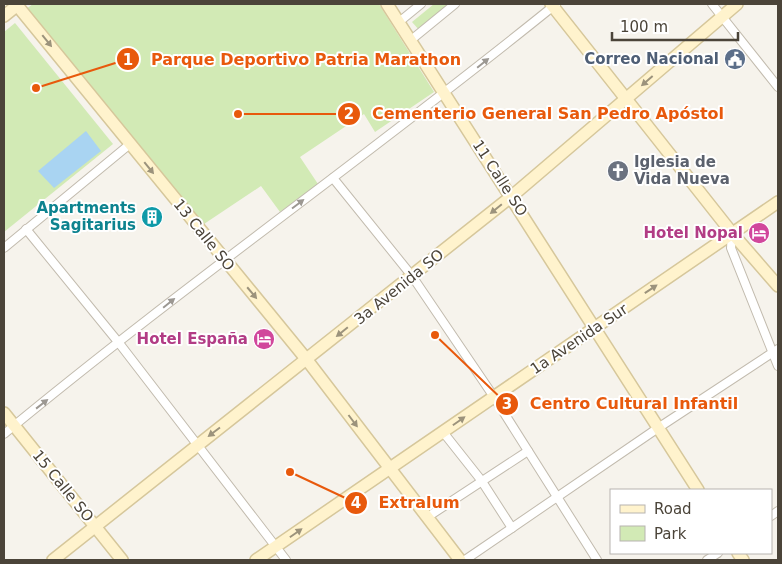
<svg xmlns="http://www.w3.org/2000/svg" width="782" height="564" font-family="'DejaVu Sans',sans-serif">
  <style>
    .green { fill: #d2eab5 }
    .water { fill: #a9d4f2 }
    .lines { fill: none; stroke-linecap: round; stroke-linejoin: round }
    .street-casing { stroke: #c2bbae; stroke-width: 10 }
    .secondary-casing { stroke: #d6c79b; stroke-width: 14 }
    .street { stroke: #fff; stroke-width: 8 }
    .secondary { stroke: #fff3cd; stroke-width: 11 }
    .oneway { fill: #9c937c }
    .oneway2 { fill: #9c9892 }
    .labels { text-anchor: middle; dominant-baseline: central; stroke-width: 4; stroke-linejoin: round; paint-order: stroke }
    .service-label { font-size: 15px; font-weight: bold; fill: #4e5e75; stroke: #fff; text-anchor: end }
    .worship-label { font-size: 15px; font-weight: bold; fill: #5b616d; stroke: #fff; text-anchor: start }
    .street-label { font-size: 15px; fill: #4b4439; stroke: #fff }
    .culture-label { font-size: 15px; font-weight: bold; fill: #0d838f; stroke: #fff; text-anchor: end }
    .hotel-label { font-size: 15px; font-weight: bold; fill: #b23c85; stroke: #fff; text-anchor: end }
    .leader { fill: none; stroke: #e8590c; stroke-width: 2 }
    .callout-dot { fill: #e8590c; stroke: #fff; stroke-width: 2 }
    .mark-label { font-size: 15px; text-anchor: middle; font-weight: bold; fill: #fff }
    .callout-label { font-size: 16px; text-anchor: middle; font-weight: bold; fill: #e8590c; stroke: #fff; stroke-width: 4; stroke-linejoin: round; paint-order: stroke }
  </style>
  <rect width="100%" height="100%" fill="#f6f3ec"/>
  <g class="green">
    <path d="M33,4H379L434,92L375,132L364,114L300,157L318,184L280,212L261,186L204,224L26,9Z"/>
    <path d="M434,4H454L420,31L412,22Z"/>
    <path d="M15,23L113,144L4,232V32Z"/>
  </g>
  <path class="water" d="M86,131L101,151L54,188L38,171Z"/>
  <g class="lines">
    <g class="street-casing">
      <g id="street">
        <path d="M712,4L778,87"/>
        <path d="M399,22L421,4"/>
        <path d="M411,40L455,4"/>
        <path d="M333,178L412,276L494,397L597,560"/>
        <path d="M26,229L119,343L286,560"/>
        <path d="M732,233L731,248L778,366"/>
        <path d="M4,248L130,144"/>
        <path d="M443,432L481,480L512,528"/>
        <path d="M4,434C184,285 375,151 556,4"/>
        <path d="M429,516L528,451"/>
        <path d="M771,516L778,511"/>
        <path d="M465,560L658,428L778,349"/>
        <path d="M707,560L718,553"/>
      </g>
    </g>
    <g class="secondary-casing">
      <g id="secondary">
        <path d="M16,4L307,360L460,560"/>
        <path d="M387,4L698,490"/>
        <path d="M551,4L732,233L778,286"/>
        <path d="M4,16L19,4"/>
        <path d="M4,413L122,560"/>
        <path d="M738,553L743,560"/>
        <path d="M53,560L512,196L737,4"/>
        <path d="M256,560L778,202"/>
      </g>
    </g>
    <use href="#street" class="street"/>
    <use href="#secondary" class="secondary"/>
  </g>
  <defs><path id="oneway-solid" d="M-6-.8H1V-3.2L6.5 0L1 3.2V.8H-6Z" transform="scale(1.25)"/></defs>
  <g class="oneway">
    <use href="#oneway-solid" transform="translate(47 41) rotate(51)"/>
    <use href="#oneway-solid" transform="translate(647 81) rotate(139)"/>
    <use href="#oneway-solid" transform="translate(149 168) rotate(51)"/>
    <use href="#oneway-solid" transform="translate(496 209) rotate(141)"/>
    <use href="#oneway-solid" transform="translate(651 289) rotate(-34)"/>
    <use href="#oneway-solid" transform="translate(252 293) rotate(50)"/>
    <use href="#oneway-solid" transform="translate(342 332) rotate(141)"/>
    <use href="#oneway-solid" transform="translate(353 421) rotate(53)"/>
    <use href="#oneway-solid" transform="translate(459 421) rotate(-35)"/>
    <use href="#oneway-solid" transform="translate(214 432) rotate(143)"/>
    <use href="#oneway-solid" transform="translate(296 533) rotate(-35)"/>
  </g>
  <g class="oneway2">
    <use href="#oneway-solid" transform="translate(483 63) rotate(-39)"/>
    <use href="#oneway-solid" transform="translate(298 204) rotate(-37)"/>
    <use href="#oneway-solid" transform="translate(169 303) rotate(-39)"/>
    <use href="#oneway-solid" transform="translate(42 404) rotate(-38)"/>
  </g>
  <defs>
    <g id="civic-disc" transform="scale(1.125)"><circle r="9.5" fill="#5c6f8a" stroke="#fff"/><path d="M-.6-6.5H3V-4.5H.6V-3L4-1V1h2V6H-6V1h2V-1L-.6-3ZM-1.2 2.5V6h2.4V2.5Z" fill="#fff"/></g>
    <g id="church-disc" transform="scale(1.125)"><circle r="9.5" fill="#6b7280" stroke="#fff"/><path d="M-1.2-6h2.4v3.5h3.3v2.4h-3.3V6h-2.4V-.1h-3.3v-2.4h3.3Z" fill="#fff"/></g>
    <g id="building-disc" transform="scale(1.125)"><circle r="9.5" fill="#0f9aa8" stroke="#fff"/><path d="M-4-6H4V6H1V3H-1V6H-4ZM-2.5-4.3h1.7v1.8h-1.7ZM.8-4.3h1.7v1.8H.8ZM-2.5-1h1.7V.8h-1.7ZM.8-1h1.7V.8H.8Z" fill="#fff"/></g>
    <g id="hotel-disc" transform="scale(1.125)"><circle r="9.5" fill="#d1479c" stroke="#fff"/><path d="M-6-4.5h1.5V1H6V5H4.5V3h-9V5H-6ZM-4 0a1.8 1.8 0 1 1 3.6 0ZM.5 0V-2.5h3Q6-2.5 6 0Z" fill="#fff"/></g>
  </defs>
  <g fill-rule="evenodd">
    <use href="#civic-disc" x="735" y="59"/>
    <use href="#church-disc" x="618" y="171"/>
    <use href="#building-disc" x="152" y="217"/>
    <use href="#hotel-disc" x="759" y="233"/>
    <use href="#hotel-disc" x="264" y="339"/>
  </g>
  <g class="labels">
    <g class="service-label">
      <text x="719" y="59">Correo Nacional</text>
    </g>
    <g class="worship-label">
      <text x="634" y="162">Iglesia de<tspan x="634" dy="17">Vida Nueva</tspan></text>
    </g>
    <g class="street-label">
      <text transform="translate(500 178) rotate(57)">11 Calle SO</text>
      <text transform="translate(204 235) rotate(51)">13 Calle SO</text>
      <text transform="translate(399 287) rotate(-39)">3a Avenida SO</text>
      <text transform="translate(579 339) rotate(-34)">1a Avenida Sur</text>
      <text transform="translate(63 486) rotate(51)">15 Calle SO</text>
    </g>
    <g class="culture-label">
      <text x="136" y="208">Apartments<tspan x="136" dy="17">Sagitarius</tspan></text>
    </g>
    <g class="hotel-label">
      <text x="743" y="233">Hotel Nopal</text>
      <text x="248" y="339">Hotel España</text>
    </g>
  </g>
  <path class="leader" d="M36 88L128 59M238 114L349 114M435 335L507 404M290 472L356 503"/>
  <g class="callout-dot">
    <circle cx="36" cy="88" r="5"/>
    <circle cx="238" cy="114" r="5"/>
    <circle cx="435" cy="335" r="5"/>
    <circle cx="290" cy="472" r="5"/>
    <circle cx="128" cy="59" r="12"/>
    <circle cx="349" cy="114" r="12"/>
    <circle cx="507" cy="404" r="12"/>
    <circle cx="356" cy="503" r="12"/>
  </g>
  <g class="mark-label">
    <text x="128" y="65">1</text>
    <text x="349" y="119">2</text>
    <text x="507" y="409">3</text>
    <text x="356" y="508">4</text>
  </g>
  <g class="callout-label">
    <text x="306" y="65">Parque Deportivo Patria Marathon</text>
    <text x="548" y="119">Cementerio General San Pedro Apóstol</text>
    <text x="634" y="409">Centro Cultural Infantil</text>
    <text x="419" y="508">Extralum</text>
  </g>
  <rect width="782" height="564" fill="none" stroke="#4b4439" stroke-width="10"/>
  <rect x="610" y="489" width="162" height="65" fill="#ffffff" stroke="#b7b4b0"/>
  <rect x="620" y="505" width="25" height="8" fill="#fff3cd" stroke="#b7b4b0"/>
  <text x="654" y="514" font-size="15" fill="#4b4439">Road</text>
  <rect x="620" y="526" width="25" height="15" fill="#d2eab5" stroke="#b7b4b0"/>
  <text x="654" y="539" font-size="15" fill="#4b4439">Park</text>
  <path d="M612 32v8h126v-8" fill="none" stroke="#4b4439" stroke-width="2.5"/>
  <text x="620" y="32" font-size="15" fill="#4b4439" stroke="#ffffff" stroke-width="4" paint-order="stroke">100 m</text>
</svg>
